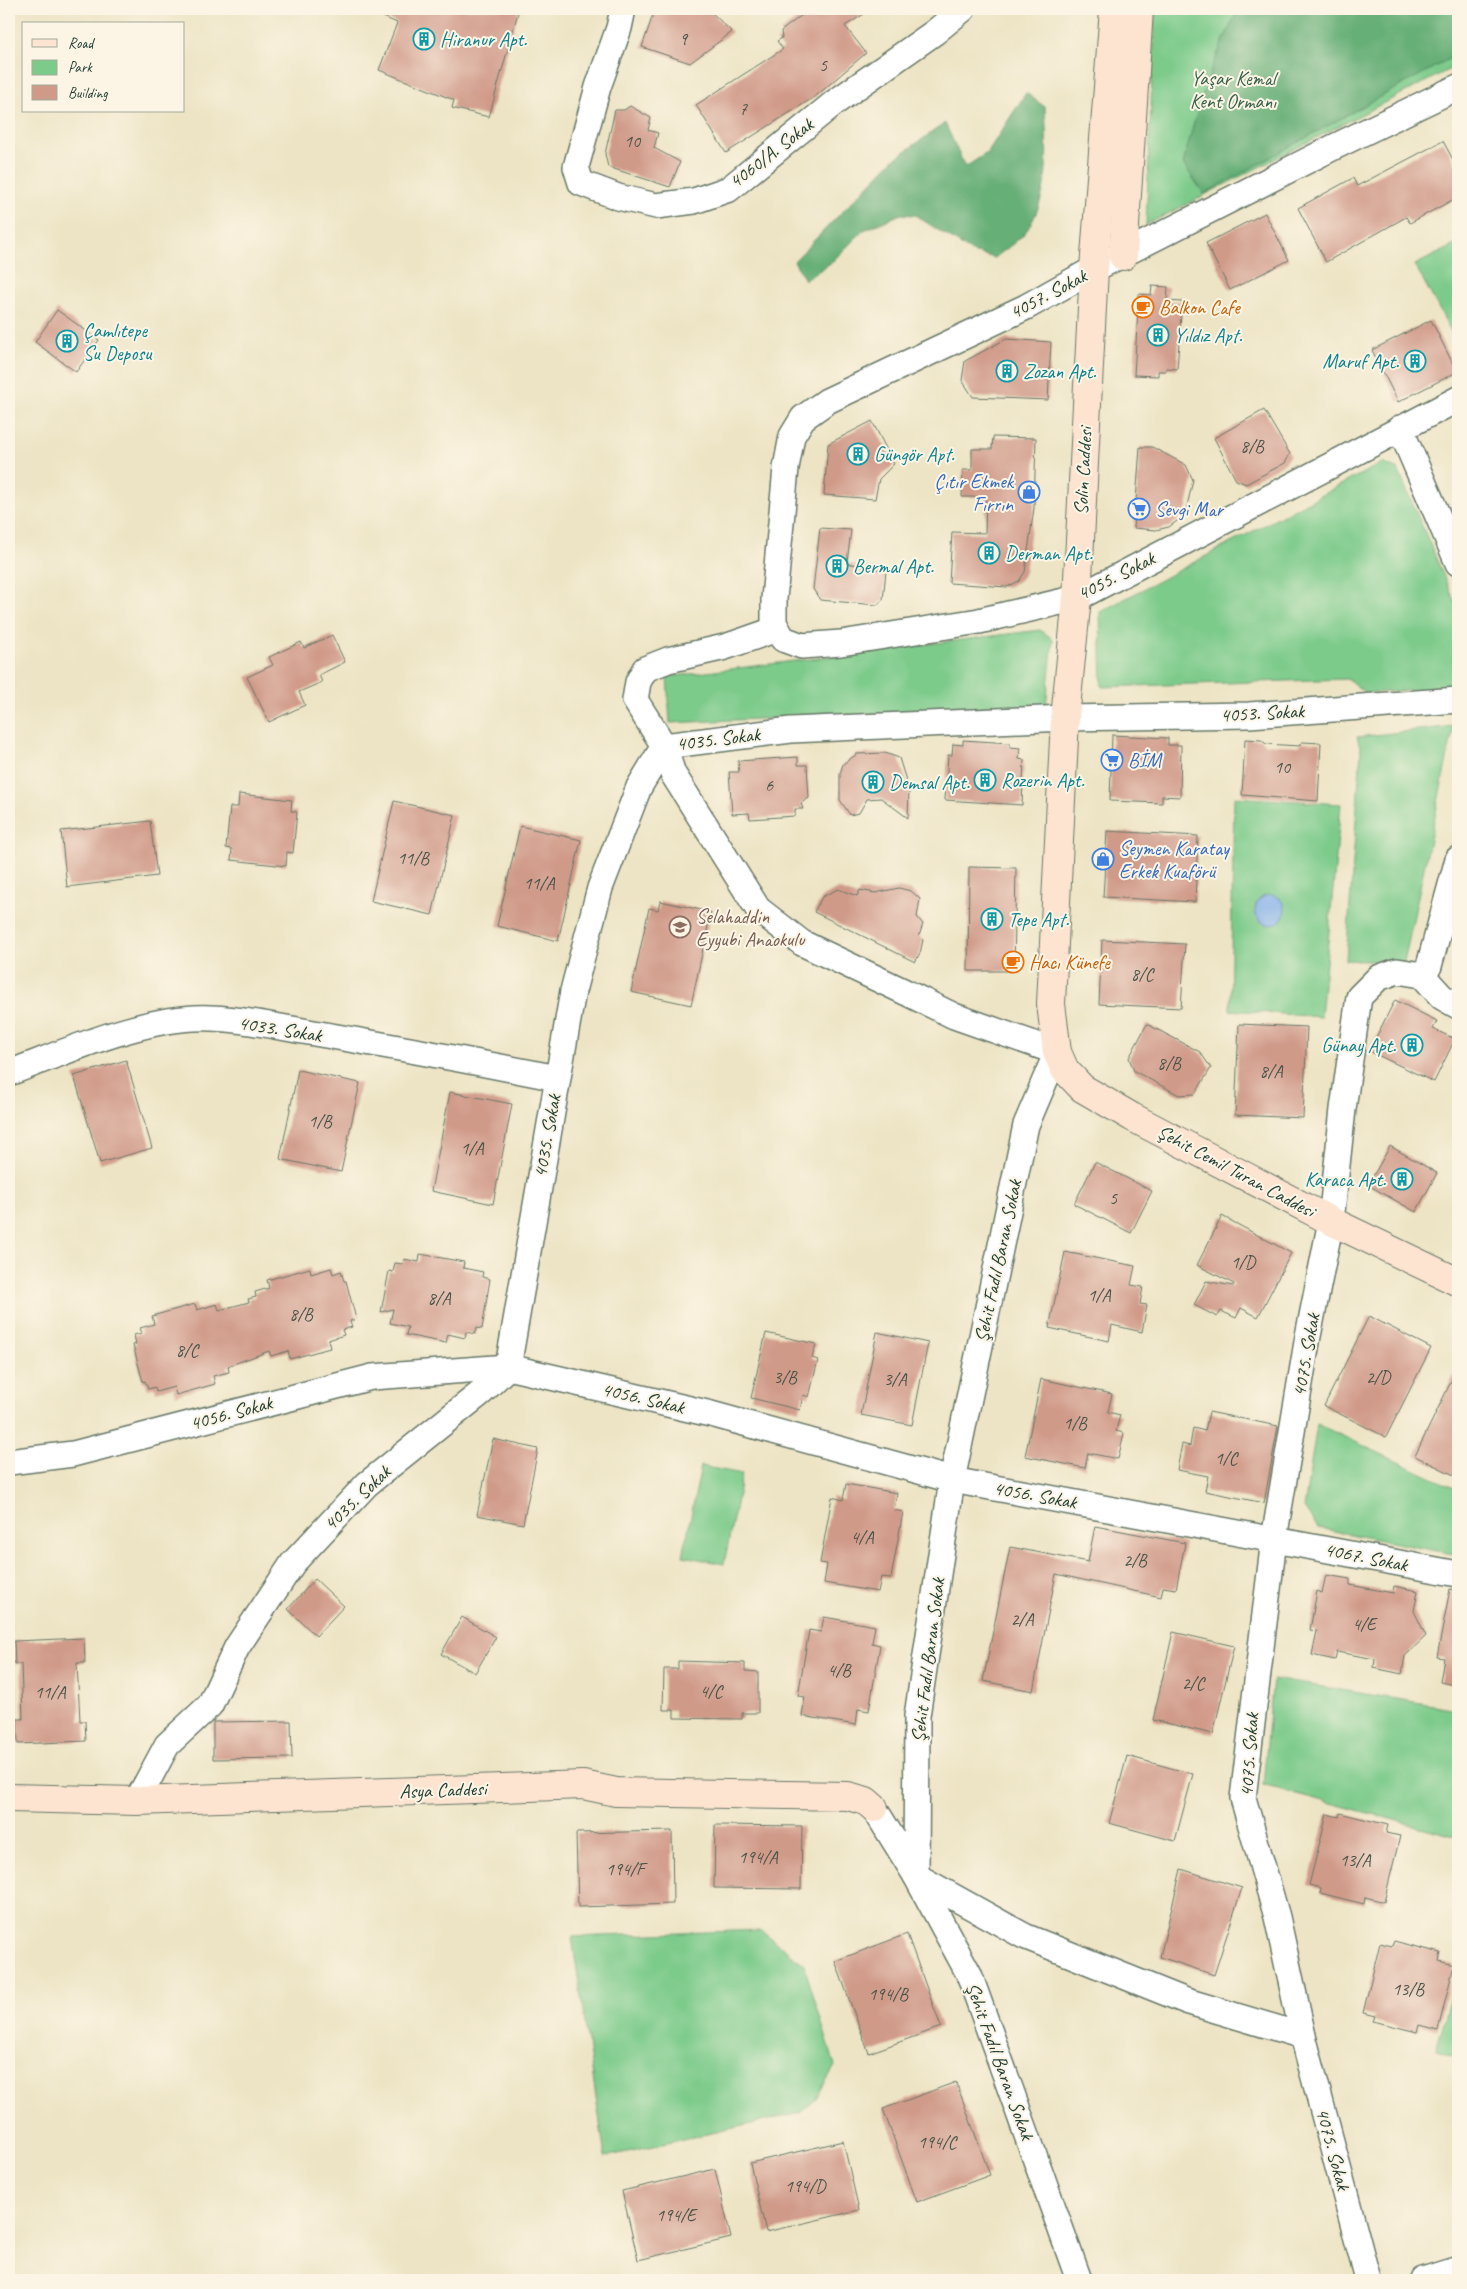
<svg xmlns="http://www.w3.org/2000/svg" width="1467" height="2289" font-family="Caveat,sans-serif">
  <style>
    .green { fill: #7dcb8b; stroke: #4e8460 }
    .forest { fill: #66af77; stroke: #427656 }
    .water { fill: #80afea; stroke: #50768f }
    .building { fill: #d09a89 }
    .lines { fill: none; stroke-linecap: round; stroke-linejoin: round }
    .street-casing { stroke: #677767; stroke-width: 28 }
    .secondary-casing { stroke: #677767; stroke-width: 30 }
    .street { stroke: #fff; stroke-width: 25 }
    .secondary { stroke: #fde4d0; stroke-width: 28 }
    .labels { text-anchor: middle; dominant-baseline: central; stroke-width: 4; stroke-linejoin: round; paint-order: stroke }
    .number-label { font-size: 18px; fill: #4b5449 }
    .culture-label { font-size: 20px; fill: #0d838f; stroke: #fcf5e5; text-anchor: start }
    .park-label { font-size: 20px; fill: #36604a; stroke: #fcf5e5 }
    .street-label { font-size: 20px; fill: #1f3d34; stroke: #fcf5e5 }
    .food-label { font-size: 20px; fill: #c56008; stroke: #fcf5e5; text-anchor: start }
    .shop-label { font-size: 20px; fill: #366cbe; stroke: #fcf5e5; text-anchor: start }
    .education-label { font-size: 20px; fill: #785e54; stroke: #fcf5e5; text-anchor: start }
  </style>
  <rect width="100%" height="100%" fill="#fcf5e5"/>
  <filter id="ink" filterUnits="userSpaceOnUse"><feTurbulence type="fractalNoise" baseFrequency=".02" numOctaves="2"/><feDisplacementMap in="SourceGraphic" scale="10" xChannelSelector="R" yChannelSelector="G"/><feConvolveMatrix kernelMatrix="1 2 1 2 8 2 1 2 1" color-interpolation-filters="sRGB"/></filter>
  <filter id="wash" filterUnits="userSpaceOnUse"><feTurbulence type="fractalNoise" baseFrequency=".0096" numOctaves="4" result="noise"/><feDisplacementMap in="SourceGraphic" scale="20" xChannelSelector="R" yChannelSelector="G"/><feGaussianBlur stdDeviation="1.12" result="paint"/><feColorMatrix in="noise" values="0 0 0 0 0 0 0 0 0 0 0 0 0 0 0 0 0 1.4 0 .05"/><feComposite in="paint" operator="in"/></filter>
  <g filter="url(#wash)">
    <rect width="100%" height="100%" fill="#ede4c5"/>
    <g class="green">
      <path d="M1155,9H1458V65L1146,225Z"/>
      <path d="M1458,243V344L1415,265Z"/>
      <path d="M1382,463L1398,470L1458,609V688L1365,693L1348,679L1102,687L1100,612Z"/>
      <path d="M1040,630L1053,639L1046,706L670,723L667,677Z"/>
      <path d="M1454,726L1404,963L1346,960L1361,750L1357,737Z"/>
      <path d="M1234,797L1341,804L1321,1017L1230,1010Z"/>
      <path d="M1317,1424L1458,1490V1555L1318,1528L1304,1508Z"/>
      <path d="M701,1466L742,1474L724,1564L683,1556Z"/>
      <path d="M1273,1679L1458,1709V1837L1263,1785Z"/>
      <path d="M760,1930L804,1965L835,2066L816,2098L800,2113L605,2157L572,1937Z"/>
      <path d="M1458,1971V2058L1436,2051Z"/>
    </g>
    <g class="forest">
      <path d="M1239,9H1458V54L1204,194L1183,164C1197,109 1212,58 1239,9Z"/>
      <path d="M1026,93L1045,107C1047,147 1051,191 1029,227C1022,239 1005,249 995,258L972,252L915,215L901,214L864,230L832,262L805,280L794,261L893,160L945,123L965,167L987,153Z"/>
    </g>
    <circle class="water" cx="1270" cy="910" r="15"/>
    <g id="blocks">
      <g class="building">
        <path d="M365,9H519L489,117L452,108L454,100L379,70L397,23Z"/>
        <path d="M655,9H708L732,32L690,63L642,47Z"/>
        <path d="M810,9H872L845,26L866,53L816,96L726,153L696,105L783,49L777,41L782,38L781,31Z"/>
        <path d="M630,106L651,118L648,130L658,133L654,148L680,162L670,187L608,167L605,154L615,110H624Z"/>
        <path d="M1443,141L1458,169V197L1410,223L1406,217L1326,262L1298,208L1353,178L1357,186Z"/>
        <path d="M1265,213L1289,260L1230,290L1206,243Z"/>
        <path d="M1152,286L1168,287L1167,301L1182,302L1177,369L1166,368V371H1158V376L1134,375L1139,294L1151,295Z"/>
        <path d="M57,310L99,340L76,372L35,342Z"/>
        <path d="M1431,320L1457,372L1398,402L1372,350Z"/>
        <path d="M1006,339L1051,342L1048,400L973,397L962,380L965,361Z"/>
        <path d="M1264,410L1290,454L1285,463L1246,484L1236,480L1214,438Z"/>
        <path d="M872,421L894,464L879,479L875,499L824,495L828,444Z"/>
        <path d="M993,437L1036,438L1034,508L1025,572L1019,581L1007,587L949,583L952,532L985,533L986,497H962L963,470H972V449H992Z"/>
        <path d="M1140,447H1152L1186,465L1193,480L1185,515L1169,527L1156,530L1134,528Z"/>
        <path d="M820,528L851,530L847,563L886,571L883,600L877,605L820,600L813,589Z"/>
        <path d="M332,635L345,662L319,675L322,682L299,692L305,705L269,722L247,677L273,665L269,657L301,642L304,648Z"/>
        <path d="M1112,735L1168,738V745H1181L1180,797L1162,796V803L1110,801Z"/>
        <path d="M1245,739L1261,740L1266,744L1299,746L1302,742L1321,743L1318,801L1242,795Z"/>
        <path d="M963,740L1010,743V747L1020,748L1019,759L1024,760L1022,805L945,800L948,755H952L953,744L963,745Z"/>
        <path d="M885,753L899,758L909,790L908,818L881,798L867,799L859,813L850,815L840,800V774L843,764L857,754Z"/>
        <path d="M798,757V765H807L809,798L801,803L803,809H795V816L750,819L749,813L732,814L729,772H739L738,761Z"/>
        <path d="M239,794L292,800L291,811L297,812L293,853L287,852L286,866L231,860L232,849L226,848L230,807H238Z"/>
        <path d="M394,801L455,815L432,915L371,901Z"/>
        <path d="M150,821L157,876L67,887L61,831Z"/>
        <path d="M520,826L581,840L558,941L497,926Z"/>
        <path d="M1107,831L1198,836L1195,902L1103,897Z"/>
        <path d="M969,867L1016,868L1014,971H968Z"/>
        <path d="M899,888L911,891L920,899L917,917L923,924L919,936L923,940L920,953L915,962L814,912L822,897L838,889L857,896L860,890L875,893Z"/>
        <path d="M660,901L711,912L691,1005L631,992L649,908L658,910Z"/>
        <path d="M1102,940L1185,944L1181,1008L1099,1004Z"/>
        <path d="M1395,1000L1437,1021L1433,1029L1455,1039L1434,1082L1369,1051Z"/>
        <path d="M1147,1024L1200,1052L1211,1068L1195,1094L1179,1095L1134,1071L1129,1058Z"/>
        <path d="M1239,1024L1307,1027L1303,1118L1235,1115Z"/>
        <path d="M126,1060L152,1148L100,1163L74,1076Z"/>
        <path d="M298,1070L360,1083L341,1172L280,1159Z"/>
        <path d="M450,1092L512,1104L493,1204L431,1191Z"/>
        <path d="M1390,1146L1437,1173L1416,1212L1368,1185Z"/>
        <path d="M1095,1162L1152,1191L1131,1233L1074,1204Z"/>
        <path d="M1222,1216L1291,1253L1258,1317L1241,1308L1236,1318L1221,1311L1217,1317L1194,1305L1206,1281L1233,1286L1234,1284L1197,1265Z"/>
        <path d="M1065,1252L1135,1266L1131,1285L1143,1287L1140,1304L1147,1305L1142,1332L1112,1325L1109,1341L1049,1328Z"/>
        <path d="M420,1254L464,1262L463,1268L483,1272L482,1277L490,1279L482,1329L477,1328L475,1334L466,1332L465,1338L448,1334L446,1343L406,1335L408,1327L390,1323L393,1309L381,1312L389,1271L393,1272L395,1263L403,1264L404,1259L419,1262Z"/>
        <path d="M310,1268L311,1274L331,1268L333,1274L341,1271L344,1281H346L356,1319L350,1321L352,1327L342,1330L344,1335L328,1340L330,1348L290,1359L288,1351L271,1356L269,1351L228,1366L229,1372L213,1376L215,1384L176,1395L174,1387L156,1392L155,1387L148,1389L145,1381L143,1382L133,1345L136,1344L134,1335L142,1333L140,1328L154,1324L152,1316L195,1304L197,1310L217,1304L219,1310L249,1302L248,1299L256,1297L255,1292L269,1288L267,1280Z"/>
        <path d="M1369,1316L1431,1348L1386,1437L1324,1406Z"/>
        <path d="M877,1332L928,1343L912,1425L861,1415Z"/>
        <path d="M766,1333L816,1344L812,1358L818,1360L809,1397L803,1395L800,1410L751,1398Z"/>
        <path d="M1458,1367V1477L1415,1456Z"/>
        <path d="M1041,1379L1112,1394L1108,1412L1120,1415L1116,1431L1124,1433L1118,1459L1088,1453L1085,1468L1025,1456Z"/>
        <path d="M1209,1412L1278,1426L1264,1503L1205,1491L1208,1476L1177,1470L1182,1444L1190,1446L1193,1428L1205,1431Z"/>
        <path d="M493,1439L538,1449L523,1524L477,1515Z"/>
        <path d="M846,1484L897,1493L894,1510L903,1512L891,1578L881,1577L878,1592L824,1583L827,1564L820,1563L832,1497L843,1500Z"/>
        <path d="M1095,1526L1185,1543L1176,1589L1163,1587L1161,1597L1056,1574L1033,1691L983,1681L1010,1547L1088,1562Z"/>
        <path d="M1326,1575L1350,1579V1585L1393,1593L1394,1586L1418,1591L1414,1611L1426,1636L1405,1656L1402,1674L1374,1668L1375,1659L1337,1652L1335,1660L1312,1655L1317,1631L1310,1630L1317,1591L1322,1593Z"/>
        <path d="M315,1579L344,1606L316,1636L288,1609Z"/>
        <path d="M1450,1589L1458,1590V1686L1440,1682L1444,1658L1437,1657Z"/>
        <path d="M462,1617L496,1637L475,1673L441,1654Z"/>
        <path d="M824,1617L875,1626L872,1643L880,1645L869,1711L858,1709L856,1725L802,1716L805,1697L798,1696L809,1630L821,1632Z"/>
        <path d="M1173,1632L1234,1646L1213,1734L1153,1720Z"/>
        <path d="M84,1638L85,1663H77L80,1721H85L86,1741L18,1744L17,1719H23L21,1664H15L14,1641Z"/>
        <path d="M678,1661L745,1663V1671L758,1672V1713H742V1719L674,1718V1710H663L664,1669H678Z"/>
        <path d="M291,1721L292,1758L213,1759V1722Z"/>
        <path d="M1127,1756L1193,1774L1175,1841L1109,1823Z"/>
        <path d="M1340,1813L1388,1825L1386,1833L1400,1836L1384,1902L1365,1897L1364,1904L1320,1893L1321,1888L1309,1885L1327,1814L1339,1817Z"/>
        <path d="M715,1825L802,1826L801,1889L714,1888Z"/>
        <path d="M672,1831L673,1904L578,1907L576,1833Z"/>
        <path d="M1181,1869L1242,1888L1214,1975L1160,1957Z"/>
        <path d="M907,1934L941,2027L869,2053L835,1961Z"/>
        <path d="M1394,1941L1441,1953L1439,1961L1454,1965L1438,2030L1419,2025L1417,2032L1373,2021L1375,2016L1363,2013L1380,1943L1392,1946Z"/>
        <path d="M956,2082L990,2175L917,2202L883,2109Z"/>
        <path d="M843,2141L859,2210L766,2232L750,2163Z"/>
        <path d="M715,2169L731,2238L638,2260L622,2191Z"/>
      </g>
    </g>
  </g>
  <g filter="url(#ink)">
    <use href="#blocks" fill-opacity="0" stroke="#677767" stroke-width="1"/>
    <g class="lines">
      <g class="street-casing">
        <g id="street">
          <path d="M623,9L619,28L598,87L576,167L581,183L618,197L656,206L694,201L729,189L834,103L935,32L963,9"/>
          <path d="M1458,87L1334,147L1094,269L1026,307L827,401L803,418L792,436L786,468L774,599V623L783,639L802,646L841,643L979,621L1077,598L1458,399"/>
          <path d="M1400,428L1458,563"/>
          <path d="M777,629L725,647L668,660L645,669L638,682L635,700L664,746L673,774L758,909L802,943L903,991L954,1016L1057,1052L1026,1125L952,1480L917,1716L916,1876L969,1974L1079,2280"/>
          <path d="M1422,975L1442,997L1458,1006"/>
          <path d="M9,1073C65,1052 134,1021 194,1018C230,1016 278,1027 314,1033C396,1047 476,1062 557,1078"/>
          <path d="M9,1462L73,1454L372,1377L508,1367L711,1414L952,1480L1458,1574"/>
          <path d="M137,1801L167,1745L210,1705L237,1647L293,1563L367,1484L482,1392L508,1367L573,991L600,888L639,787L664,746L791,730L1065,718L1249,715L1458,700"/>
          <path d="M874,1808L916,1876L1024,1936L1186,2001L1303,2036"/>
          <path d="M1368,2280L1303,2036L1277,1917L1243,1798L1274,1539L1308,1336L1331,1221L1343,1109L1359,997L1378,978L1397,971L1422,975L1429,966L1458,859"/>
          <path d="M1423,2280L1458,2269"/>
        </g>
      </g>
      <g class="secondary-casing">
        <g id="secondary">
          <path d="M1114,9L1094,269L1077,598L1065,718L1051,1004L1057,1052L1065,1070L1082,1088L1132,1117L1331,1221L1458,1282"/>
          <path d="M1123,256L1139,9"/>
          <path d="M9,1798L137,1801L583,1785L616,1792L848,1796L866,1801L874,1808"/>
        </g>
      </g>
      <use href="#street" class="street"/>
      <use href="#secondary" class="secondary"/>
    </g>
  </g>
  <defs>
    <g id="building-ring" transform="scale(1.125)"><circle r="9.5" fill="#fcf5e5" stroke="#0f9aa8" stroke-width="1.5"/><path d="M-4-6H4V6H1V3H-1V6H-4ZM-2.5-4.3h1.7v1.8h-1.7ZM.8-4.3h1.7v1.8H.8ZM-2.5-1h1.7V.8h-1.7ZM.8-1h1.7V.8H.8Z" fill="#0f9aa8"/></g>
    <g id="cafe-ring" transform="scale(1.125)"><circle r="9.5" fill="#fcf5e5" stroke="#e8710a" stroke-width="1.5"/><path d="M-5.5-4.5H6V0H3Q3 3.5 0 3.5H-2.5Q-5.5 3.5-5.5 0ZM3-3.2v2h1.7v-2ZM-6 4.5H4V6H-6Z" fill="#e8710a"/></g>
    <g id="shop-ring" transform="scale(1.125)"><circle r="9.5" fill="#fcf5e5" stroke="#3f7fe0" stroke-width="1.5"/><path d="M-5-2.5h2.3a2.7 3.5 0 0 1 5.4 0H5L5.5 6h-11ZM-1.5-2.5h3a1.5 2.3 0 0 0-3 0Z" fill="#3f7fe0"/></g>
    <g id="supermarket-ring" transform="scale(1.125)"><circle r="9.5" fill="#fcf5e5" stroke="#3f7fe0" stroke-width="1.5"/><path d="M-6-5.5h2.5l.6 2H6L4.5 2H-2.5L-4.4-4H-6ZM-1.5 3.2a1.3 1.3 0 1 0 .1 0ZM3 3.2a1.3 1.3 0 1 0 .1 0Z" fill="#3f7fe0"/></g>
    <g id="school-ring" transform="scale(1.125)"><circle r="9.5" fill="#fcf5e5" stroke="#8d6e63" stroke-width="1.5"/><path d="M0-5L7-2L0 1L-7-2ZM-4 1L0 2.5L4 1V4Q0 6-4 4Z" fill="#8d6e63"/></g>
  </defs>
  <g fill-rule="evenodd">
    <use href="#building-ring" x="424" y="39"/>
    <use href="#cafe-ring" x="1143" y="307"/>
    <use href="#building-ring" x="1158" y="335"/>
    <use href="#building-ring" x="67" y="341"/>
    <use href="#building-ring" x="1415" y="361"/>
    <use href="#building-ring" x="1007" y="371"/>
    <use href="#building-ring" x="858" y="454"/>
    <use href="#shop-ring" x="1029" y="492"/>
    <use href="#supermarket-ring" x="1139" y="509"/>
    <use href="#building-ring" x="989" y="553"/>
    <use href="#building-ring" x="837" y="566"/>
    <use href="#supermarket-ring" x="1112" y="760"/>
    <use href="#building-ring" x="985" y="780"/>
    <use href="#building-ring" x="873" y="782"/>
    <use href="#shop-ring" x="1103" y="859"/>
    <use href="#building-ring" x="992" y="919"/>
    <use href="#school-ring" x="680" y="927"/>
    <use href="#cafe-ring" x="1013" y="962"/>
    <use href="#building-ring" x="1412" y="1045"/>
    <use href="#building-ring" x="1402" y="1179"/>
  </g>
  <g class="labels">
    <g class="number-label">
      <text x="683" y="39">9</text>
      <text x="823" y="65">5</text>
      <text x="743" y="109">7</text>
      <text x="632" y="141">10</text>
      <text x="1252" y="446">8/B</text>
      <text x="1282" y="767">10</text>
      <text x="769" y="785">6</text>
      <text x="413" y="858">11/B</text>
      <text x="539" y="883">11/A</text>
      <text x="1142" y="974">8/C</text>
      <text x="1169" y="1063">8/B</text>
      <text x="1271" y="1071">8/A</text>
      <text x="320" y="1121">1/B</text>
      <text x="472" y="1148">1/A</text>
      <text x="1113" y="1198">5</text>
      <text x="1243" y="1262">1/D</text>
      <text x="1099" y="1295">1/A</text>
      <text x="439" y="1298">8/A</text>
      <text x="301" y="1314">8/B</text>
      <text x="187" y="1350">8/C</text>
      <text x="785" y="1377">3/B</text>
      <text x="1378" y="1377">2/D</text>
      <text x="895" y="1379">3/A</text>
      <text x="1075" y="1423">1/B</text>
      <text x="1226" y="1458">1/C</text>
      <text x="862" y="1537">4/A</text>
      <text x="1135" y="1560">2/B</text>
      <text x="1022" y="1619">2/A</text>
      <text x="1364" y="1624">4/E</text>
      <text x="839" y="1670">4/B</text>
      <text x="1193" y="1683">2/C</text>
      <text x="711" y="1691">4/C</text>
      <text x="50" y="1692">11/A</text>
      <text x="758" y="1857">194/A</text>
      <text x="1355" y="1860">13/A</text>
      <text x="625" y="1869">194/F</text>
      <text x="1408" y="1989">13/B</text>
      <text x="888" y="1994">194/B</text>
      <text x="937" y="2142">194/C</text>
      <text x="805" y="2186">194/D</text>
      <text x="676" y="2215">194/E</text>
    </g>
    <g class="culture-label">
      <text x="440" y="39">Hiranur Apt.</text>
      <text x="83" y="330">Çamlıtepe<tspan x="83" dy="23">Su Deposu</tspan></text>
      <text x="1174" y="335">Yıldız Apt.</text>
      <text x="1399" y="361" text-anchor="end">Maruf Apt.</text>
      <text x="1023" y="371">Zozan Apt.</text>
      <text x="874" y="454">Güngör Apt.</text>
      <text x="1005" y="553">Derman Apt.</text>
      <text x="853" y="566">Bermal Apt.</text>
      <text x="1001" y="780">Rozerin Apt.</text>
      <text x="889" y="782">Demsal Apt.</text>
      <text x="1008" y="919">Tepe Apt.</text>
      <text x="1396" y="1045" text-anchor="end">Günay Apt.</text>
      <text x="1386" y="1179" text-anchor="end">Karaca Apt.</text>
    </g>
    <g class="park-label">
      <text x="1233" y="78">Yaşar Kemal<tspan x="1233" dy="23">Kent Ormanı</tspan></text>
    </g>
    <g class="street-label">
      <text transform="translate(771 153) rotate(-38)">4060/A. Sokak</text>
      <text transform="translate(1048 294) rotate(-28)">4057. Sokak</text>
      <text transform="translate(1083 471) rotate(-87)">Solin Caddesi</text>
      <text transform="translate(1116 576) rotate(-27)">4055. Sokak</text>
      <text transform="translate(1262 713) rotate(-3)">4053. Sokak</text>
      <text transform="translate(718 739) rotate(-7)">4035. Sokak</text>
      <text transform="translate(280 1029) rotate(9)">4033. Sokak</text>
      <text transform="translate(547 1136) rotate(-80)">4035. Sokak</text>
      <text transform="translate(1236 1171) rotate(28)">Şehit Cemil Turan Caddesi</text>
      <text transform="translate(998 1261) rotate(-78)">Şehit Fadıl Baran Sokak</text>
      <text transform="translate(1306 1355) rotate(-80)">4075. Sokak</text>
      <text transform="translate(643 1398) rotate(13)">4056. Sokak</text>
      <text transform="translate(231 1413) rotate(-15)">4056. Sokak</text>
      <text transform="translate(1035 1495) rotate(10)">4056. Sokak</text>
      <text transform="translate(357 1498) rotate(-44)">4035. Sokak</text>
      <text transform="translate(1366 1557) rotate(11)">4067. Sokak</text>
      <text transform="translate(928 1660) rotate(-83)">Şehit Fadıl Baran Sokak</text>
      <text transform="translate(1249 1755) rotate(-86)">4075. Sokak</text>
      <text transform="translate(443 1790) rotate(-2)">Asya Caddesi</text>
      <text transform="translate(1000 2061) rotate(70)">Şehit Fadıl Baran Sokak</text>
      <text transform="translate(1333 2149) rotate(75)">4075. Sokak</text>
    </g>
    <g class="food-label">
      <text x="1159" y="307">Balkon Cafe</text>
      <text x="1029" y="962">Hacı Künefe</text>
    </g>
    <g class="shop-label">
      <text x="1013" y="481" text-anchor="end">Çıtır Ekmek<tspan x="1013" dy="23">Fırrın</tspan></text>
      <text x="1155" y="509">Sevgi Mar</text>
      <text x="1128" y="760">BİM</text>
      <text x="1119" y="848">Seymen Karatay<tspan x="1119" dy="23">Erkek Kuaförü</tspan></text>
    </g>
    <g class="education-label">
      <text x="696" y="916">Selahaddin<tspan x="696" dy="23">Eyyubi Anaokulu</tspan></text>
    </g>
  </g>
  <rect width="1467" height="2289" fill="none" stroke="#fcf5e5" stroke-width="30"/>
  <rect x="22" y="22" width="162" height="90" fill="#fcf5e5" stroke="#a4ab9e"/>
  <rect x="32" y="39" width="25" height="8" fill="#fde4d0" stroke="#a4ab9e"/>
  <text x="68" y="48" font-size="15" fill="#1f3d34">Road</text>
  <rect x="32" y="60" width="25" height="15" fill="#7dcb8b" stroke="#a4ab9e"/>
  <text x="68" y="72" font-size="15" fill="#1f3d34">Park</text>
  <rect x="32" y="85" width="25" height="15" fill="#d09a89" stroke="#a4ab9e"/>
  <text x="68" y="98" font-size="15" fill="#1f3d34">Building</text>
</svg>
